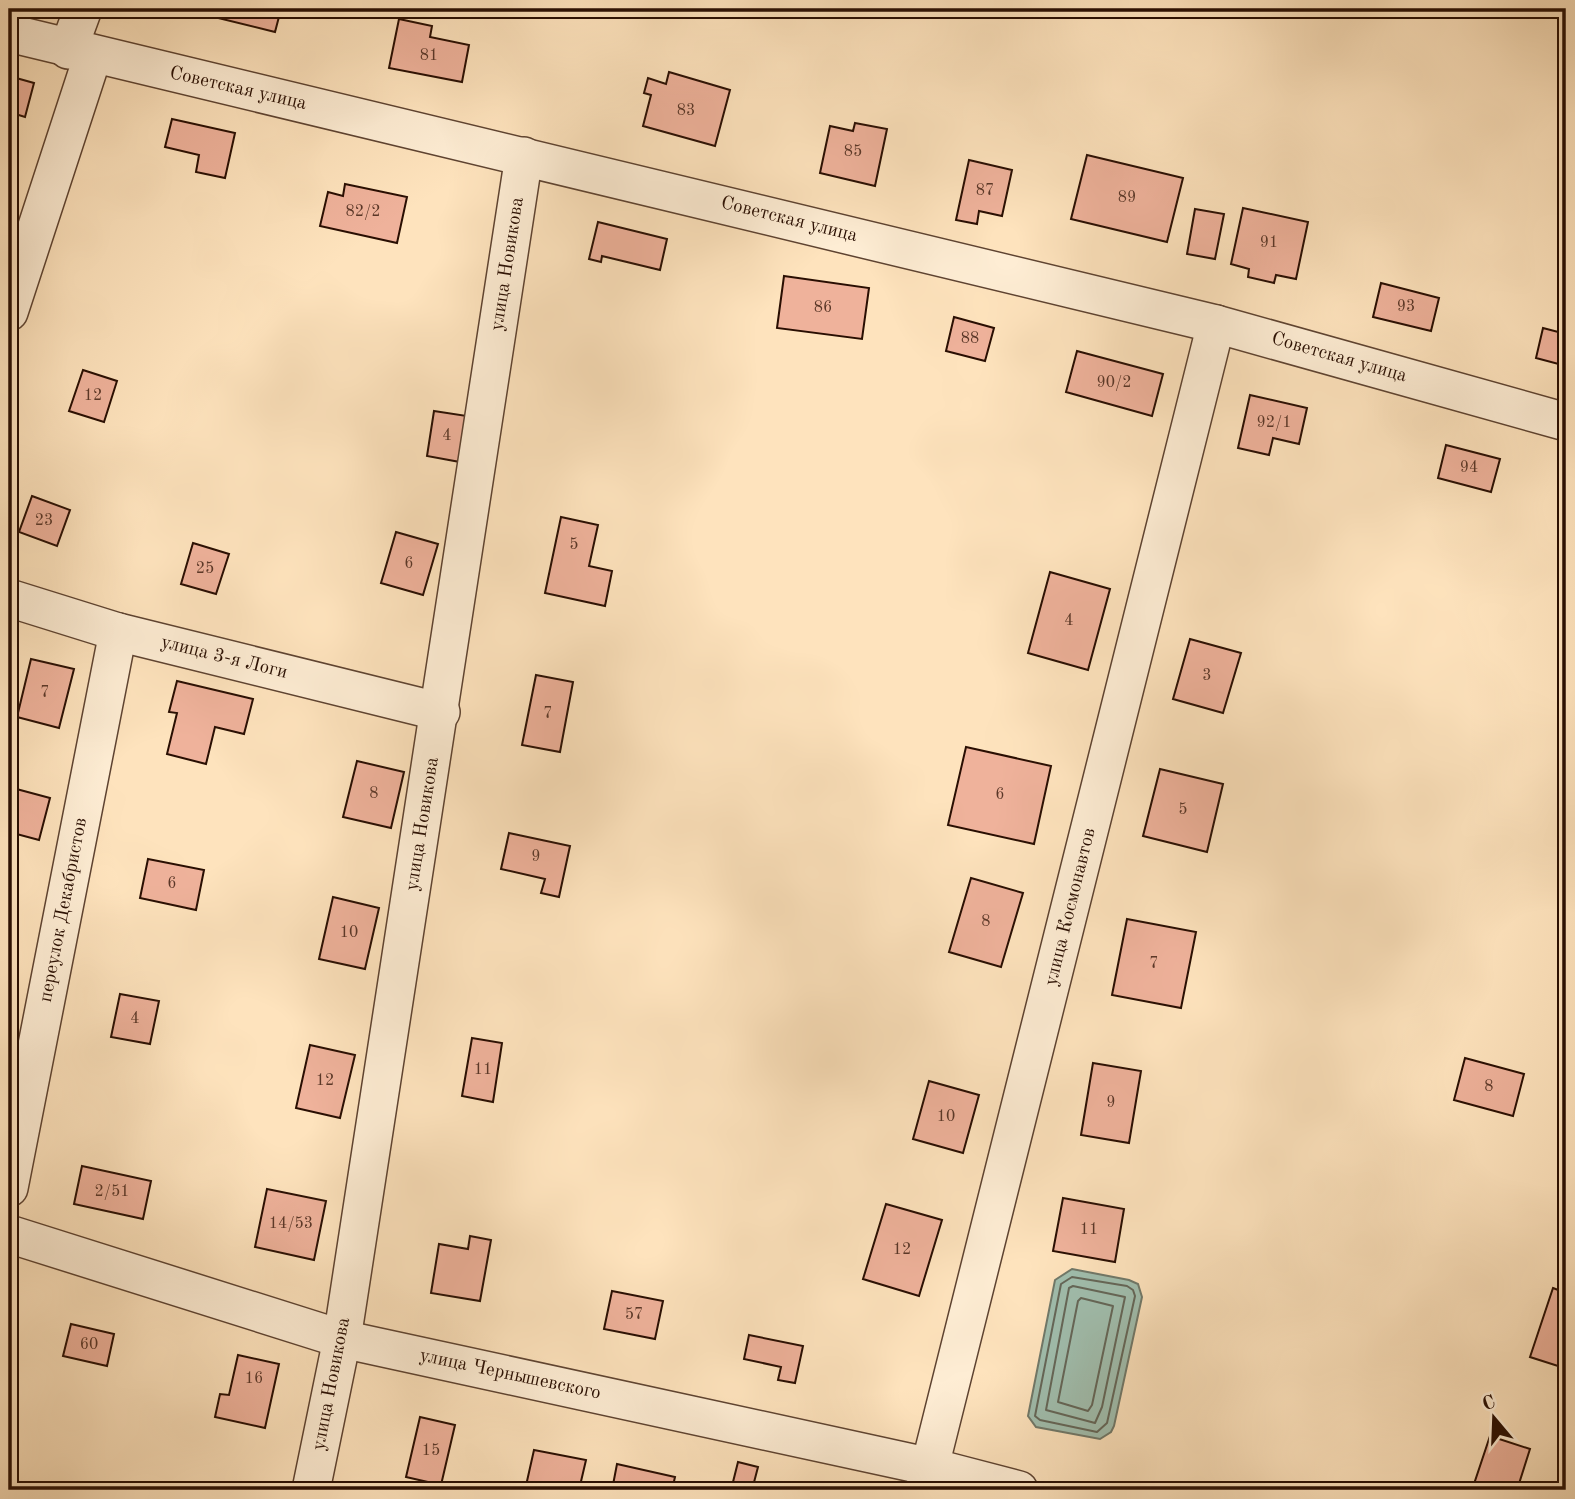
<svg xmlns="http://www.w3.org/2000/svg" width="1575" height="1499" font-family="'Old Standard TT',serif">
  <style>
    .water { fill: #a0beae; stroke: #707869; stroke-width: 2 }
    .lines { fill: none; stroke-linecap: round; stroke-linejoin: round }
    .shore { stroke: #646658; stroke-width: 2 }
    .building { fill: #efb29b; stroke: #290e02; stroke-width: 2 }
    .street-casing { stroke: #5e4331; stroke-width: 40 }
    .street { stroke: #feedd4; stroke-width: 37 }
    .labels { text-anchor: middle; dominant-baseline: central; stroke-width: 5; stroke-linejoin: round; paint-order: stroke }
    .number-label { font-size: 16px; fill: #5a3728 }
    .street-label { font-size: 19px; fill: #290e02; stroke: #feedd4 }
  </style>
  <rect width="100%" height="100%" fill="#fee3bd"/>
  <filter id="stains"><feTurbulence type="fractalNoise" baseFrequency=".00286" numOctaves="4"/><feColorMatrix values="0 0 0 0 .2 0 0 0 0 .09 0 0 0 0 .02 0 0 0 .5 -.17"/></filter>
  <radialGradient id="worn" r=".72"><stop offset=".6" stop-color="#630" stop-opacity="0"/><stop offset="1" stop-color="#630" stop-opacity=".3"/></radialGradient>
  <path class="water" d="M1072,1269L1129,1280L1138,1284L1142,1297L1114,1426L1111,1432L1100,1439L1036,1427L1028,1416L1055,1280Z"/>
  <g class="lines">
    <g class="shore">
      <path d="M1072,1277L1127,1286L1133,1290L1135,1296L1107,1423L1097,1432L1040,1420L1035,1416L1061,1284Z"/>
      <path d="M1073,1286L1125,1297L1102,1407L1095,1423L1046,1410L1069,1288Z"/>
      <path d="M1081,1298L1113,1306L1092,1405L1088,1411L1058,1402L1078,1301Z"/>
    </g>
  </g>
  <g class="building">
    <path d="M208,9H281L275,32L206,15Z"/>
    <path d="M399,19L432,26L430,37L469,45L462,82L389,68Z"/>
    <path d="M669,72L730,90L715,146L643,126L651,95L644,93L648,78L666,84Z"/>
    <path d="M9,76L34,83L25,117L9,112Z"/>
    <path d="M172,119L235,133L225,178L196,172L199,155L165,147Z"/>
    <path d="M855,123L887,129L875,186L820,173L830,126L853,131Z"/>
    <path d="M1087,155L1183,178L1167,242L1071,219Z"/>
    <path d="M969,160L1012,170L1002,216L979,211L977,224L956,220Z"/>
    <path d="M345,184L407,197L397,243L320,226L328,192L343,196Z"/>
    <path d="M1243,208L1308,222L1296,279L1276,275L1274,283L1248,277L1249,269L1231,264Z"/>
    <path d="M1195,209L1224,214L1215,259L1187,254Z"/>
    <path d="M598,222L667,239L660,270L602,256L601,262L589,259Z"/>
    <path d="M784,276L869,288L862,339L777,328Z"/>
    <path d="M1381,283L1439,298L1431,331L1373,317Z"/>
    <path d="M954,317L994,328L985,361L946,351Z"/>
    <path d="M1543,328L1566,334V366L1536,358Z"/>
    <path d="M1077,351L1163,374L1152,416L1066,392Z"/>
    <path d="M83,370L117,381L104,422L69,411Z"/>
    <path d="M1250,395L1307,408L1299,444L1273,438L1269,455L1238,448Z"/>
    <path d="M434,411L467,416L460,462L427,456Z"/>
    <path d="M1446,445L1500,459L1491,492L1438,478Z"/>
    <path d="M32,496L70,510L57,546L19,532Z"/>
    <path d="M561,517L598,525L589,566L612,571L605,606L545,593Z"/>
    <path d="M396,532L438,544L423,595L381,583Z"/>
    <path d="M193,543L229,554L216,594L181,584Z"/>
    <path d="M1050,572L1110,589L1088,670L1028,653Z"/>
    <path d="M1190,639L1241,653L1223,713L1173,699Z"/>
    <path d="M31,659L74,669L59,728L17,717Z"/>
    <path d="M536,675L573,682L560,752L522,745Z"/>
    <path d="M177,681L253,699L244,734L215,727L206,764L167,754L177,713L169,712Z"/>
    <path d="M966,747L1051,766L1034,844L948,825Z"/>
    <path d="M357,761L404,772L391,828L343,817Z"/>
    <path d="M1160,769L1223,784L1207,852L1143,836Z"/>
    <path d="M9,787L50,798L39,840L9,832Z"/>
    <path d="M509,833L570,846L559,897L541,893L545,879L501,869Z"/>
    <path d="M148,859L204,870L196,910L140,898Z"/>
    <path d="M971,878L1023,893L1001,967L949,952Z"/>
    <path d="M333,897L379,908L365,969L319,959Z"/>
    <path d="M1127,919L1196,932L1181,1008L1112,995Z"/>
    <path d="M120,994L159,1001L150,1044L111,1037Z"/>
    <path d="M472,1038L502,1043L493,1102L462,1096Z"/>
    <path d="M310,1045L355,1055L340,1118L296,1108Z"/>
    <path d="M1465,1058L1524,1074L1513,1116L1454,1100Z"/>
    <path d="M1093,1063L1141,1071L1129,1143L1081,1135Z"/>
    <path d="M929,1081L979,1095L963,1153L913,1139Z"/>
    <path d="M82,1166L151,1181L143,1219L74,1204Z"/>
    <path d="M267,1189L326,1201L314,1260L255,1247Z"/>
    <path d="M1063,1198L1124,1209L1115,1262L1053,1251Z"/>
    <path d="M886,1204L942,1220L919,1296L863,1279Z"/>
    <path d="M470,1236L491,1240L480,1301L431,1293L439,1244L468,1249Z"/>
    <path d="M1553,1288L1566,1293V1341L1558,1366L1530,1357Z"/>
    <path d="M612,1291L663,1301L655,1339L604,1329Z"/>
    <path d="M71,1324L114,1334L107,1366L63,1356Z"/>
    <path d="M749,1335L803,1346L795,1383L778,1380L781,1367L744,1359Z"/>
    <path d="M238,1355L279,1364L265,1428L215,1417L220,1394L229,1395Z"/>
    <path d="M420,1417L455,1425L441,1485L406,1477Z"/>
    <path d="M1490,1436L1530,1449L1517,1490H1472Z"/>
    <path d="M534,1450L586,1460L579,1490H525Z"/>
    <path d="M738,1462L758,1467L752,1490H731Z"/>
    <path d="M617,1464L675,1477L672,1490H612Z"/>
  </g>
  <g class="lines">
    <g class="street-casing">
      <g id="street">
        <path d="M9,33L1216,324L1566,422"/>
        <path d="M68,50L83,9"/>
        <path d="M9,312L93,55"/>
        <path d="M9,598L118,632L441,712"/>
        <path d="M9,1188L118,632"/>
        <path d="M9,1234L342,1339L931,1467L1019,1490"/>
        <path d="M311,1490L342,1339L524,156"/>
        <path d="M924,1490L1216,324"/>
      </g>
    </g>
    <use href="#street" class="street"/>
  </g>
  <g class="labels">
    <g class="number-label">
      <text x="429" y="56">81</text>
      <text x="686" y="111">83</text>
      <text x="853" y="152">85</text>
      <text x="985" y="191">87</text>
      <text x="1127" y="198">89</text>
      <text x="363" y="212">82/2</text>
      <text x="1269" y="243">91</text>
      <text x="1406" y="307">93</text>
      <text x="823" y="308">86</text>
      <text x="970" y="339">88</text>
      <text x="1114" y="383">90/2</text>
      <text x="93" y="396">12</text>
      <text x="1274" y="423">92/1</text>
      <text x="447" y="436">4</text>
      <text x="1469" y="468">94</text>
      <text x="44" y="521">23</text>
      <text x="574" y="545">5</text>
      <text x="409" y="564">6</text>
      <text x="205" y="569">25</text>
      <text x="1069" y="621">4</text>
      <text x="1207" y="676">3</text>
      <text x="45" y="693">7</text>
      <text x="548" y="714">7</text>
      <text x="374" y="794">8</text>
      <text x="1000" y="795">6</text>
      <text x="1183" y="810">5</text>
      <text x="536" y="857">9</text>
      <text x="172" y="884">6</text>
      <text x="986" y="922">8</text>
      <text x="349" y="933">10</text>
      <text x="1154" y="964">7</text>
      <text x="135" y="1019">4</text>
      <text x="483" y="1070">11</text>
      <text x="325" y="1081">12</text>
      <text x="1489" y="1087">8</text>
      <text x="1111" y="1103">9</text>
      <text x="946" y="1117">10</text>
      <text x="112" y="1192">2/51</text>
      <text x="291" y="1224">14/53</text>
      <text x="1089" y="1230">11</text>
      <text x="902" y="1250">12</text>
      <text x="634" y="1315">57</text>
      <text x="89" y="1345">60</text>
      <text x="254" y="1379">16</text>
      <text x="431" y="1451">15</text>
    </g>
    <g class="street-label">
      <text transform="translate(238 89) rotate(13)">Советская улица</text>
      <text transform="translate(789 220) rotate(14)">Советская улица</text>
      <text transform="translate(508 264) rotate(-81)">улица Новикова</text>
      <text transform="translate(1339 358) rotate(16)">Советская улица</text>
      <text transform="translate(224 658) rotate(14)">улица 3-я Логи</text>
      <text transform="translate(423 824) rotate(-81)">улица Новикова</text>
      <text transform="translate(1071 907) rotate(-76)">улица Космонавтов</text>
      <text transform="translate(64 910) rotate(-79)">переулок Декабристов</text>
      <text transform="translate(510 1375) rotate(12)">улица Чернышевского</text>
      <text transform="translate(332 1384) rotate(-79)">улица Новикова</text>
    </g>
  </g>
  <rect width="1575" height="1499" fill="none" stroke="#fee3bd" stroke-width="35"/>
  <rect x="10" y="10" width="1554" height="1478" fill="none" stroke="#290e02" stroke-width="3.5"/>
  <rect x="18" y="18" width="1540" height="1464" fill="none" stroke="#290e02" stroke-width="2"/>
  <g transform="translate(1494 1418) rotate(341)" stroke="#feedd4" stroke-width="5" paint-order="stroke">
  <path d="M0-5L12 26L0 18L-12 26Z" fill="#290e02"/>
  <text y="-10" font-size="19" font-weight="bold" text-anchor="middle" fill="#290e02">С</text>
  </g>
  <rect width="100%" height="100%" filter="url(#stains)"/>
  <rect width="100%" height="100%" fill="url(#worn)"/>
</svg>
